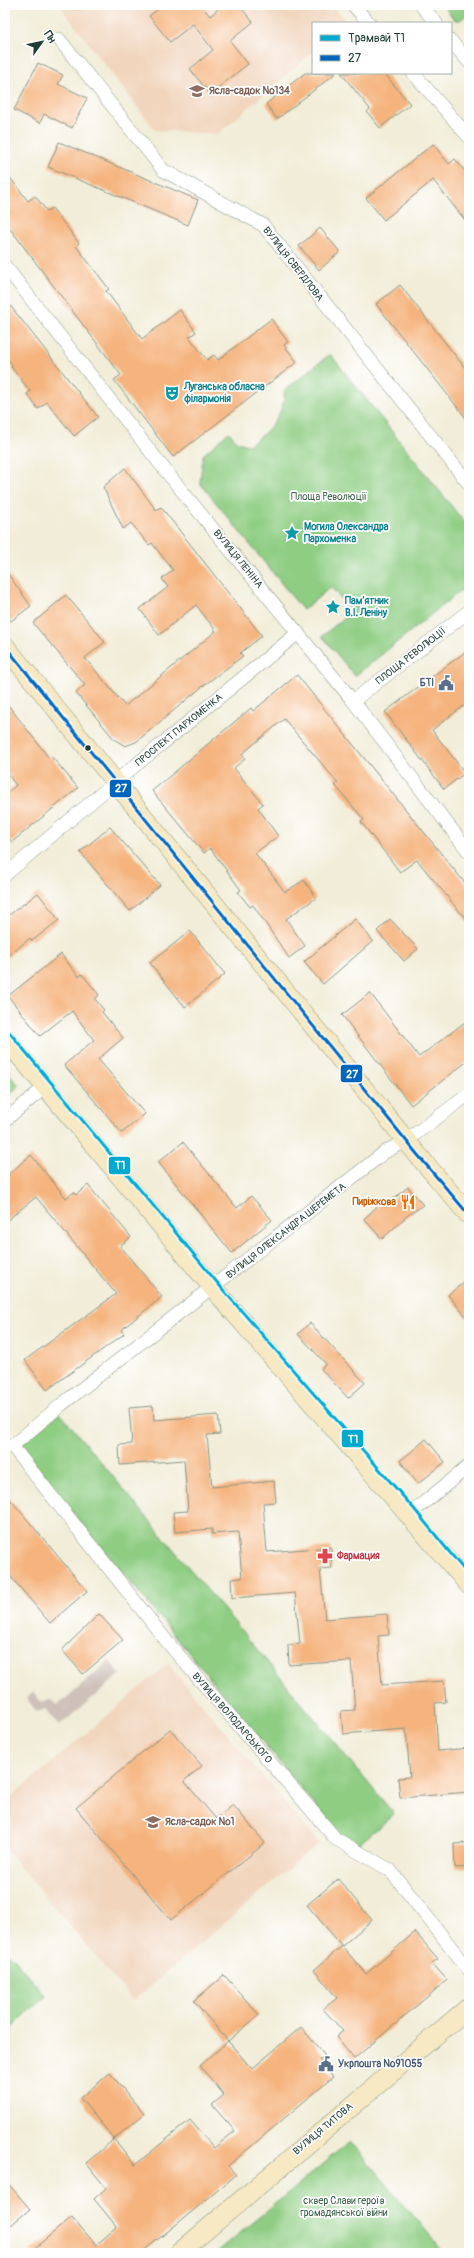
<svg xmlns="http://www.w3.org/2000/svg" width="474" height="2258" font-family="Pangolin,sans-serif">
  <style>
    .built { fill: #f1d5bd }
    .industrial { fill: #cec1ba }
    .green { fill: #8fcd83; stroke: #57855c }
    .building { fill: #f5b37d }
    .lines { fill: none; stroke-linecap: round; stroke-linejoin: round }
    .street-casing { stroke: #889586; stroke-width: 14 }
    .secondary-casing { stroke: #889586; stroke-width: 20 }
    .street { stroke: #fff; stroke-width: 13 }
    .secondary { stroke: #f6e9c3; stroke-width: 19 }
    .bus-1-casing { stroke: #fff; stroke-width: 6 }
    .bus-1 { stroke: #0065bd; stroke-width: 3 }
    .tram-1-casing { stroke: #fff; stroke-width: 6 }
    .tram-1 { stroke: #00a9ce; stroke-width: 3 }
    .bus-dot { fill: #1f3d34; stroke: #fff; stroke-width: 1.5 }
    .labels { text-anchor: middle; dominant-baseline: central; stroke-width: 3.5; stroke-linejoin: round; paint-order: stroke }
    .education-label { font-size: 10px; font-weight: bold; fill: #785e54; stroke: #fff; text-anchor: start }
    .street-label { font-size: 10px; fill: #1f3d34; stroke: #fff }
    .culture-label { font-size: 10px; font-weight: bold; fill: #0d838f; stroke: #fff; text-anchor: start }
    .park-label { font-size: 10px; fill: #3b6148; stroke: #fff }
    .service-label { font-size: 10px; font-weight: bold; fill: #4e5e75; stroke: #fff; text-anchor: end }
    .food-label { font-size: 10px; font-weight: bold; fill: #c56008; stroke: #fff; text-anchor: end }
    .health-label { font-size: 10px; font-weight: bold; fill: #be3a42; stroke: #fff; text-anchor: start }
    .line-badge { stroke: #fff; stroke-width: 1.5 }
    .badge-label { font-size: 11px; text-anchor: middle; font-weight: bold; fill: #fff }
  </style>
  <rect width="100%" height="100%" fill="#fff"/>
  <filter id="ink" filterUnits="userSpaceOnUse"><feTurbulence type="fractalNoise" baseFrequency=".025" numOctaves="2"/><feDisplacementMap in="SourceGraphic" scale="8" xChannelSelector="R" yChannelSelector="G"/><feConvolveMatrix kernelMatrix="1 2 1 2 8 2 1 2 1" color-interpolation-filters="sRGB"/></filter>
  <filter id="wash" filterUnits="userSpaceOnUse"><feTurbulence type="fractalNoise" baseFrequency=".012" numOctaves="4" result="noise"/><feDisplacementMap in="SourceGraphic" scale="16" xChannelSelector="R" yChannelSelector="G"/><feGaussianBlur stdDeviation="0.9" result="paint"/><feColorMatrix in="noise" values="0 0 0 0 0 0 0 0 0 0 0 0 0 0 0 0 0 1.4 0 .05"/><feComposite in="paint" operator="in"/></filter>
  <g filter="url(#wash)">
    <rect width="100%" height="100%" fill="#f1edd8"/>
    <g class="built">
      <path d="M59,5H332L347,22L313,23V52L218,134L155,130Z"/>
      <path d="M168,1664L319,1843L133,2001L5,1849V1802Z"/>
    </g>
    <path class="industrial" d="M109,1661L121,1674L59,1726L45,1709L37,1712L26,1698L33,1692L42,1703L49,1699L58,1705Z"/>
    <g class="green">
      <path d="M443,5H469V13L460,20H455Z"/>
      <path d="M330,354L469,528V584L355,676L322,636L352,612L331,587L303,610L200,483L203,455L229,432L237,442L248,445C266,436 287,411 284,391Z"/>
      <path d="M5,1068L19,1086L5,1098Z"/>
      <path d="M60,1413L394,1814L352,1850L18,1446Z"/>
      <path d="M5,1949L46,1996L12,2027L5,2018Z"/>
      <path d="M350,2141L445,2253H216Z"/>
    </g>
    <g id="blocks">
      <g class="building">
        <path d="M163,5H201L210,16L223,5H239L253,22L230,41L248,64L210,94L190,69L213,50L193,24L170,42L149,16Z"/>
        <path d="M38,63L63,75L58,84L87,98L72,128L44,114L40,123L14,110Z"/>
        <path d="M305,73H336L277,119L266,104Z"/>
        <path d="M341,73H384L410,104L380,128L367,112L370,109Z"/>
        <path d="M59,142L198,200L188,225L48,167Z"/>
        <path d="M433,144L449,164L455,159L469,176V225L433,180L384,220L366,198Z"/>
        <path d="M5,171L28,201L35,196L47,211L52,208L79,243L76,246L109,289L106,291L142,339L180,310L196,332L189,337L207,360L214,355L218,360L271,319L288,342L284,345L297,362L173,457L114,380L121,375L5,222Z"/>
        <path d="M320,228L340,252L319,270L299,246Z"/>
        <path d="M400,285L469,373V422L376,304Z"/>
        <path d="M5,299L98,417L74,436L47,402L38,409L27,394L30,391L11,367L13,366L5,356Z"/>
        <path d="M125,468L156,510L161,507L262,636L240,653L243,656L203,686L136,742L125,746L114,739L76,693L85,685L33,623L66,595L105,642L85,658L125,706L216,631L196,605L159,635L140,609L168,587L162,579L173,570L152,543L149,545L131,523L123,529L103,487Z"/>
        <path d="M5,570L31,606L11,621L5,614Z"/>
        <path d="M469,649V702L432,730L465,773L444,789L385,712Z"/>
        <path d="M297,675L469,888V923L417,860L400,872L361,822L364,820L335,785L338,783L284,719L242,754L245,759L234,768L263,804L258,808L278,836L255,853L285,892L304,880L316,898L286,919L305,946L289,958L253,905L250,907L238,892L241,890L210,848L204,853L152,791L251,708L253,711Z"/>
        <path d="M5,701L49,758L51,756L78,788L12,842L5,834V795L16,785L5,771Z"/>
        <path d="M110,827L160,885L130,911L80,852Z"/>
        <path d="M38,893L59,920L32,941L30,938L5,959V918Z"/>
        <path d="M355,919L373,941L323,984L304,962Z"/>
        <path d="M390,919L418,949L404,961L377,931Z"/>
        <path d="M190,931L225,974L185,1007L150,963Z"/>
        <path d="M61,954L79,977L82,974L99,995L95,999L104,1010L102,1012L123,1038L98,1059L145,1114L122,1133L64,1065L94,1040L72,1011L40,1036L8,996Z"/>
        <path d="M370,993L419,1057L469,1019V1060L411,1105L342,1015Z"/>
        <path d="M183,1142L237,1208L251,1196L272,1220L232,1253L158,1162Z"/>
        <path d="M31,1155L66,1198L74,1192L76,1195L88,1185L131,1237L120,1246L162,1297L121,1330L124,1334L47,1390L25,1360L116,1294L36,1197L5,1222V1177Z"/>
        <path d="M408,1187L423,1205L407,1216L382,1239L364,1219L384,1200L387,1204Z"/>
        <path d="M469,1278V1320L448,1295Z"/>
        <path d="M310,1323L365,1383L348,1398L321,1369L326,1364L298,1334Z"/>
        <path d="M153,1406L154,1420L218,1415L220,1434L207,1435L212,1487L274,1481L276,1502L263,1503L267,1552L331,1547L332,1568L320,1569L325,1619L387,1614L389,1635L378,1636L382,1685L444,1681L446,1702L435,1703L438,1751L469,1748V1792L400,1798L398,1778L410,1777L406,1729L343,1734L341,1711L355,1710L351,1661L289,1665L288,1645L300,1644L295,1593L232,1598L231,1579L242,1578L238,1532L212,1534V1529L175,1532L173,1512L188,1511L184,1460L120,1465L119,1445L132,1444L129,1408Z"/>
        <path d="M426,1439L445,1462L418,1484L400,1461Z"/>
        <path d="M5,1493L87,1591L50,1623L5,1570Z"/>
        <path d="M99,1614L123,1640L83,1674L62,1650Z"/>
        <path d="M170,1729L202,1766L184,1781L216,1819L233,1805L265,1843L171,1920L76,1808Z"/>
        <path d="M469,1843V1867L455,1868L454,1844Z"/>
        <path d="M338,1879L372,1920L342,1946L307,1905Z"/>
        <path d="M415,1932L438,1959L432,1963L447,1980L354,2059L336,2037L343,2031L323,2009L337,1998L314,1970L342,1946L366,1974Z"/>
        <path d="M224,1975L259,2015L228,2041L194,2001Z"/>
        <path d="M301,2027L325,2056L319,2060L333,2077L228,2166L236,2175L183,2219L141,2253H29L72,2217L96,2245L117,2227L94,2199L106,2188L86,2163L114,2139L135,2165L190,2120L214,2148L235,2131L212,2105L224,2095L200,2066L228,2041L252,2069Z"/>
        <path d="M110,2073L144,2114L114,2139L80,2098Z"/>
        <path d="M5,2180L30,2209L5,2230Z"/>
      </g>
    </g>
  </g>
  <g filter="url(#ink)">
    <use href="#blocks" fill-opacity="0" stroke="#889586" stroke-width="1"/>
    <g class="lines">
      <g class="street-casing">
        <g id="street">
          <path d="M353,5L369,23"/>
          <path d="M421,5L436,23"/>
          <path d="M59,39L163,170L263,225L469,484"/>
          <path d="M451,41L469,62"/>
          <path d="M413,73L469,137"/>
          <path d="M5,266L165,470L353,701L469,852"/>
          <path d="M353,701L469,611"/>
          <path d="M5,875L115,782L298,633"/>
          <path d="M469,1094L407,1140L385,1152L61,1405L12,1446L169,1644L336,1839L390,1870L469,1970"/>
          <path d="M5,1120L39,1092L49,1090"/>
          <path d="M410,1514L469,1466"/>
        </g>
      </g>
      <g class="secondary-casing">
        <g id="secondary">
          <path d="M5,646L417,1154L469,1215"/>
          <path d="M5,1038L213,1288L469,1585"/>
          <path d="M179,2253L469,2007"/>
        </g>
      </g>
      <use href="#street" class="street"/>
      <use href="#secondary" class="secondary"/>
      <g class="bus-1-casing">
        <path id="bus-1" d="M5,646L417,1154L469,1215"/>
      </g>
      <use href="#bus-1" class="bus-1"/>
      <g class="tram-1-casing">
        <path id="tram-1" d="M5,1027L225,1292L415,1510L469,1576"/>
      </g>
      <use href="#tram-1" class="tram-1"/>
    </g>
  </g>
  <defs>
    <g id="school-bare" transform="scale(1.2)"><path d="M0-5L7-2L0 1L-7-2ZM-4 1L0 2.5L4 1V4Q0 6-4 4Z" fill="#8d6e63" stroke="#fff" stroke-width="2.5" paint-order="stroke"/></g>
    <g id="theatre-bare" transform="scale(1.2)"><path d="M-5-5.5Q0-4 5-5.5V0Q5 5 0 6Q-5 5-5 0ZM-3.3-2.5H-1v1.5H-3.3ZM1-2.5H3.3v1.5H1ZM-2.8 1Q0 5.5 2.8 1Z" fill="#0f9aa8" stroke="#fff" stroke-width="2.5" paint-order="stroke"/></g>
    <g id="sight-bare" transform="scale(1.2)"><path d="M0-6L1.8-2.2L6-1.7L2.9 1.2L3.7 5.4L0 3.3L-3.7 5.4L-2.9 1.2L-6-1.7L-1.8-2.2Z" fill="#0f9aa8" stroke="#fff" stroke-width="2.5" paint-order="stroke"/></g>
    <g id="civic-bare" transform="scale(1.2)"><path d="M-.6-6.5H3V-4.5H.6V-3L4-1V1h2V6H-6V1h2V-1L-.6-3ZM-1.2 2.5V6h2.4V2.5Z" fill="#5c6f8a" stroke="#fff" stroke-width="2.5" paint-order="stroke"/></g>
    <g id="restaurant-bare" transform="scale(1.2)"><path d="M-5-6h1v4h1v-4h1v4h1v-4h1v5L-1.5 .5V6h-2V.5L-5-1ZM5-6V6H3V1.5H1.5Q1.5-4 5-6Z" fill="#e8710a" stroke="#fff" stroke-width="2.5" paint-order="stroke"/></g>
    <g id="pharmacy-bare" transform="scale(1.2)"><path d="M-2-6h4v4h4v4h-4v4h-4v-4h-4v-4h4Z" fill="#e0444e" stroke="#fff" stroke-width="2.5" paint-order="stroke"/></g>
  </defs>
  <g fill-rule="evenodd">
    <use href="#school-bare" x="197" y="91"/>
    <use href="#theatre-bare" x="172" y="393"/>
    <use href="#sight-bare" x="292" y="533"/>
    <use href="#sight-bare" x="333" y="607"/>
    <use href="#civic-bare" x="446" y="683"/>
    <use href="#restaurant-bare" x="408" y="1202"/>
    <use href="#pharmacy-bare" x="325" y="1556"/>
    <use href="#school-bare" x="153" y="1822"/>
    <use href="#civic-bare" x="326" y="2064"/>
  </g>
  <circle class="bus-dot" cx="88" cy="748" r="3.5"/>
  <g class="labels">
    <g class="education-label">
      <text x="209" y="91">Ясла-садок №134</text>
      <text x="165" y="1822">Ясла-садок №1</text>
    </g>
    <g class="street-label">
      <text transform="translate(293 264) rotate(52)">ВУЛИЦЯ СВЕРДЛОВА</text>
      <text transform="translate(238 559) rotate(51)">ВУЛИЦЯ ЛЕНІНА</text>
      <text transform="translate(411 656) rotate(-38)">ПЛОЩА РЕВОЛЮЦІЇ</text>
      <text transform="translate(179 730) rotate(-39)">ПРОСПЕКТ ПАРХОМЕНКА</text>
      <text transform="translate(286 1231) rotate(-38)">ВУЛИЦЯ ОЛЕКСАНДРА ШЕРЕМЕТА</text>
      <text transform="translate(232 1718) rotate(49)">ВУЛИЦЯ ВОЛОДАРСЬКОГО</text>
      <text transform="translate(323 2129) rotate(-40)">ВУЛИЦЯ ТИТОВА</text>
    </g>
    <g class="culture-label">
      <text x="184" y="387">Луганська обласна<tspan x="184" dy="12">філармонія</tspan></text>
      <text x="304" y="527">Могила Олександра<tspan x="304" dy="12">Пархоменка</tspan></text>
      <text x="345" y="601">Пам’ятник<tspan x="345" dy="12">В.І. Леніну</tspan></text>
    </g>
    <g class="park-label">
      <text x="329" y="497">Площа Революції</text>
      <text x="344" y="2201">сквер Слави героїв<tspan x="344" dy="12">громадянської війни</tspan></text>
    </g>
    <g class="service-label">
      <text x="434" y="683">БТІ</text>
      <text x="338" y="2064" text-anchor="start">Укрпошта №91055</text>
    </g>
    <g class="food-label">
      <text x="396" y="1202">Пиріжкова</text>
    </g>
    <g class="health-label">
      <text x="337" y="1556">Фармация</text>
    </g>
  </g>
  <g class="line-badge">
    <rect x="109" y="779" width="23" height="19" rx="4" fill="#0065bd"/>
    <rect x="340" y="1064" width="23" height="19" rx="4" fill="#0065bd"/>
    <rect x="108" y="1156" width="23" height="19" rx="4" fill="#00a9ce"/>
    <rect x="341" y="1429" width="23" height="19" rx="4" fill="#00a9ce"/>
  </g>
  <g class="badge-label">
    <text x="121" y="792">27</text>
    <text x="352" y="1078">27</text>
    <text x="120" y="1169">T1</text>
    <text x="353" y="1443">T1</text>
  </g>
  <rect width="474" height="2258" fill="none" stroke="#fff" stroke-width="20"/>
  <rect x="312" y="22" width="140" height="52" fill="#ffffff" stroke="#a5b1ae"/>
  <rect x="320" y="35" width="20" height="6" fill="#00a9ce" stroke="#a5b1ae"/>
  <text x="348" y="42" font-size="12" fill="#1f3d34">Трамвай T1</text>
  <rect x="320" y="55" width="20" height="6" fill="#0065bd" stroke="#a5b1ae"/>
  <text x="348" y="62" font-size="12" fill="#1f3d34">27</text>
  <g transform="translate(42 42) rotate(57)" stroke="#ffffff" stroke-width="3" paint-order="stroke">
  <path d="M0-3L7 15L0 10L-7 15Z" fill="#1f3d34"/>
  <text y="-6" font-size="11" font-weight="bold" text-anchor="middle" fill="#1f3d34">Пн</text>
  </g>
</svg>
